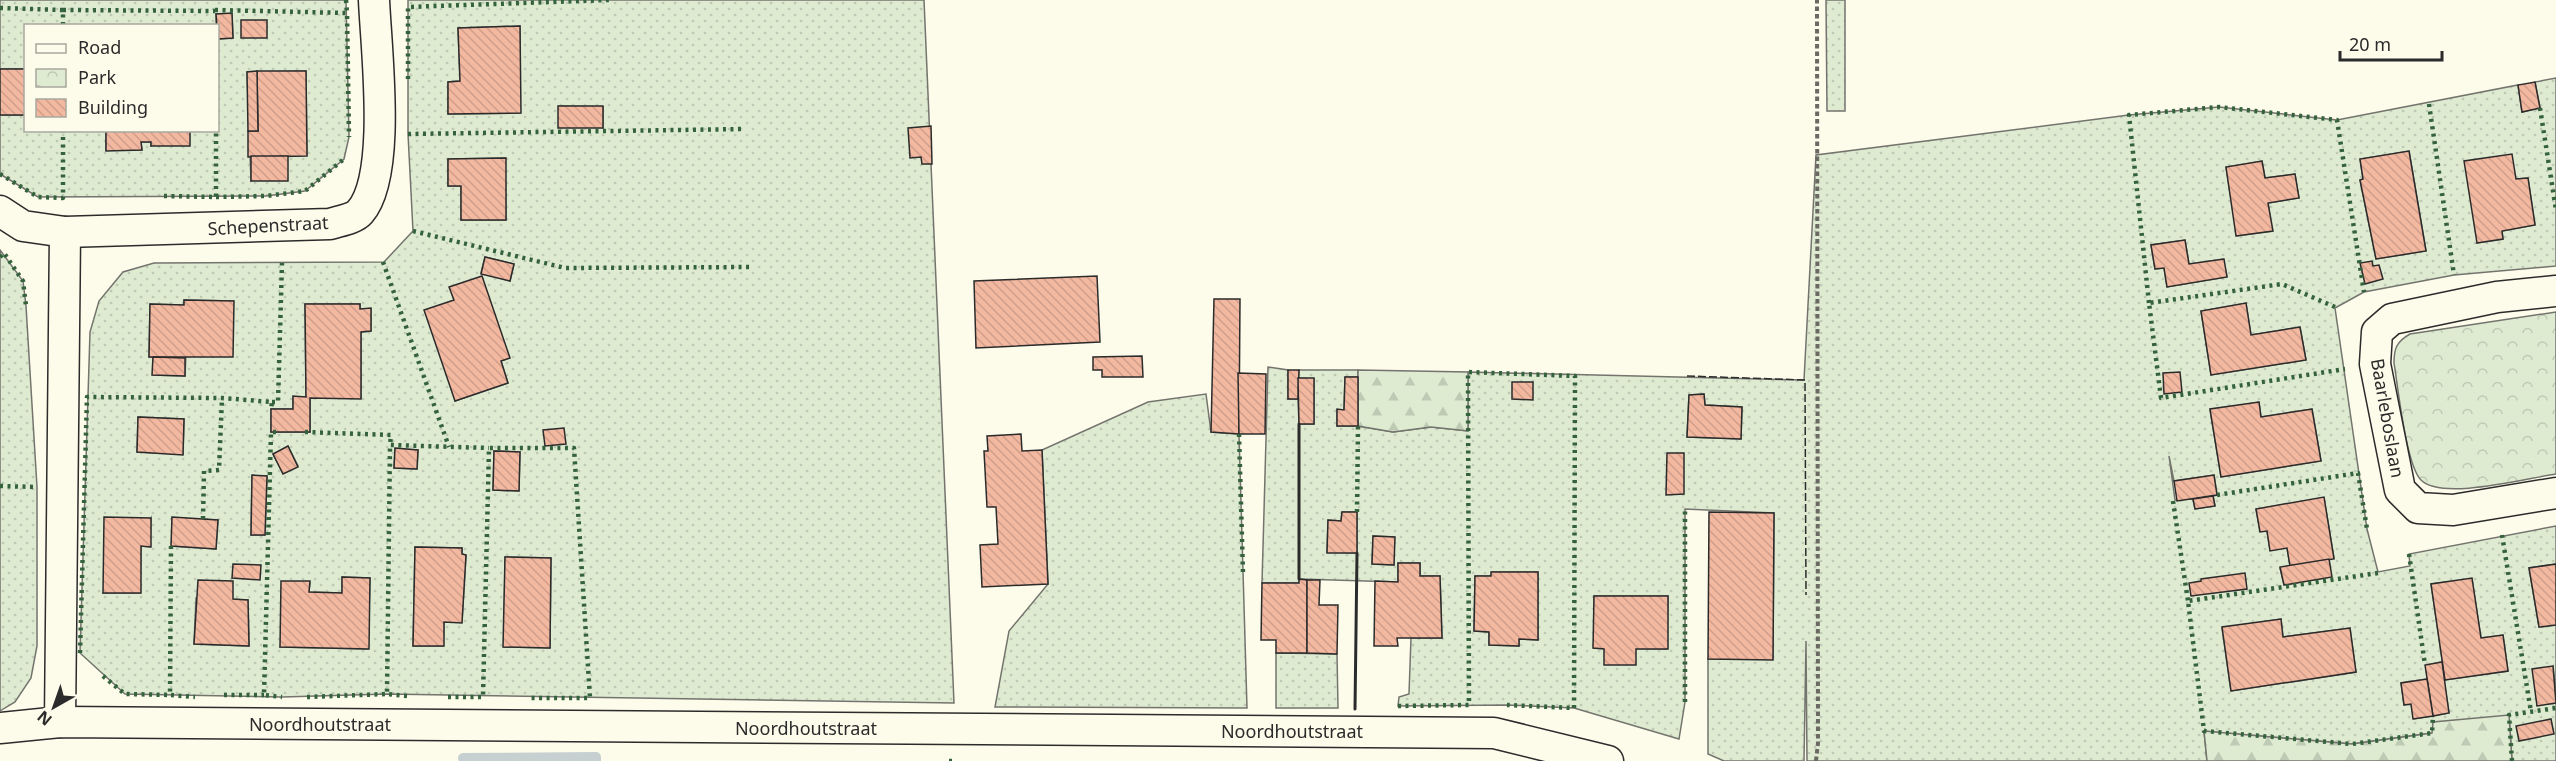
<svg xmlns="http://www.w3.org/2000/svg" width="2556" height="761" font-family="'Noto Sans',sans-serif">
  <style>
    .grass { fill: url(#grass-dots); stroke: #74746e; stroke-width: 1.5; fill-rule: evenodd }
    .forest { fill: url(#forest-firs); stroke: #74746e; stroke-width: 1.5 }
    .park { fill: url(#park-crowns); stroke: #74746e; stroke-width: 1.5 }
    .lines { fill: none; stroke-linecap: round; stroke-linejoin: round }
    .stream { stroke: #c7d0d0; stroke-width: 10 }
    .building { fill: url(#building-back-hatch); stroke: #2b2b2b; stroke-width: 1.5 }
    .minor-casing { stroke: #2b2b2b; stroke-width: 33 }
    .path { stroke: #6a6964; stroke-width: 4; stroke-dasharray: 4.5 3; stroke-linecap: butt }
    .minor { stroke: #fdfbea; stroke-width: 30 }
    .hedge { stroke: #34623c; stroke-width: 4.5; stroke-dasharray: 3 4.5; stroke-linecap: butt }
    .fence { stroke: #2b2b2b; stroke-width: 1.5; stroke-dasharray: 8 3; stroke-linecap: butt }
    .wall { stroke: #2b2b2b; stroke-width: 3 }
    .labels { text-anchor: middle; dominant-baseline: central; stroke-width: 4.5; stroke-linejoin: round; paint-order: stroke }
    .street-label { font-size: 18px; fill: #2b2b2b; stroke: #fdfbea }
  </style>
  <defs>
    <pattern id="grass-dots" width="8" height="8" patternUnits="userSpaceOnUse" patternTransform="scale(1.5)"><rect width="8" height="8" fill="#deebd1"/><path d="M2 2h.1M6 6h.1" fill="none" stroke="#bfcab4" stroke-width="1.8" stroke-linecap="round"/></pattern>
    <pattern id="forest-firs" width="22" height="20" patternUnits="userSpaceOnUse" patternTransform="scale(1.5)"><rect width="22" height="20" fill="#deebd1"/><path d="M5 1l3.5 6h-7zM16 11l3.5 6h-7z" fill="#bfcab4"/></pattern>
    <pattern id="park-crowns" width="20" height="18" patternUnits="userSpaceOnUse" patternTransform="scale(1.5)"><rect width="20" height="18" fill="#deebd1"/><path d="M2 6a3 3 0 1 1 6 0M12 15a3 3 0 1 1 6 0" fill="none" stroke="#bfcab4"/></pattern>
    <pattern id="building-back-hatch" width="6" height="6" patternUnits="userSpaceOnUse" patternTransform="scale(1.5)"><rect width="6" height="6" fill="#f2b8a0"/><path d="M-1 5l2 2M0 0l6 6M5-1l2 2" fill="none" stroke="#d09e8a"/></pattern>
  </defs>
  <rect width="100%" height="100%" fill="#fdfbea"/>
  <g class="grass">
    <path d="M0,0H346L349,137L344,159L305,191L266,196L38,197L0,174V115H25L26,130L106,131V150H142L141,142H151V146L190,131L218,130V39L233,38L232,14H216V25L26,26L25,69H0ZM306,71L307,155L288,156L251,181L247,72Z"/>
    <path d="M408,0H924L954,703L387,694L282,697L125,694L80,653L90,332L99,301L123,272L154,263L384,262L413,231L408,134ZM520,26V113L448,114V82L460,81L458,28ZM559,106L603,107V128ZM505,158L506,220H461V186H448V159ZM485,257L514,264L510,281L481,273ZM450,287L509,358L501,361L508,383L455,401L454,300ZM184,300L233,301L232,356L186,355L185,376L153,375V357H149L150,304L184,305ZM305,304H360V309H371V331L361,332V398H310V432H271V409H293V397H306ZM138,417L184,419L183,454L137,452ZM288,446L298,466L283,473L273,454ZM395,449L418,450L417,469L394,468ZM494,451L520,452L519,491L493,490ZM252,476H267L265,535H251ZM151,518L150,547L141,546L140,593H103ZM172,518L218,520L216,549L172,546ZM415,547L462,548V554L466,555L462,622H444L443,646H413ZM505,557L551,558L550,648L504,647ZM342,577L370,578L368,649L280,647L310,582L309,592L342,593ZM196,598L248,600L249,646L194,644Z"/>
    <path d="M1826,0H1845V111H1827Z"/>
    <path d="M2556,78V266L2454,275L2364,292L2335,308L2367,529L2378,572L2410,566L2409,554L2556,526V564L2529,568L2539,627L2556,625V693L2553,667L2537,705L2556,703V761H2512L2509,715L2432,733L2352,744L2204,731L2207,761H1807L1806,641L1804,761H1724L1708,754V659H1773L1774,513L1685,509V702L1679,739L1574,708L1507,705L1398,706L1399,697L1409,694L1411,638H1442L1440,576H1420V563H1398V582L1300,579L1299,583H1262L1268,367L1288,370V399H1298L1299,424H1314V379L1298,378L1299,370H1358V377H1345L1344,410H1337V426H1358L1393,432L1431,427L1468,431V372L1804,380L1816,155L2129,115L2219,107L2337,120L2518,85L2522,112L2540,108L2535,82ZM2409,151L2426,251L2376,259L2360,180L2363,179L2360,159ZM2262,161L2265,178L2295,174L2299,198L2268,203L2272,231L2237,236L2226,167ZM2528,178L2535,225L2502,231L2503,239L2477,243L2516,179ZM2185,240L2189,264L2223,259L2227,277L2167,287L2164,268L2155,269L2151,245ZM2246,303L2251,335L2300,327L2306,360L2211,375L2201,311ZM1704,394L1705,405L1742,407L1741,439L1687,437L1689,395ZM2259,402L2261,417L2312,409L2321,461L2221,477L2210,410ZM2169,456L2174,481L2214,475L2217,495L2213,496L2215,506L2195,509L2193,499L2175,500ZM2324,498L2334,558L2329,559L2331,577L2284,585L2280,568L2290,566L2287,548L2270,550L2267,531H2260L2256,509ZM1342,512H1357V553L1327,552L1328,520L1341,521ZM1373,536L1394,537V565L1372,564ZM1492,572H1538V640L1519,639V646L1489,645V632L1474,631L1475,576H1491ZM2472,579L2481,638L2503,635L2508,671L2445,680L2431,584ZM1594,596H1668L1667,649L1594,648ZM2281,619L2283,637L2350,628L2356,672L2231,691L2222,628ZM2441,662L2449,713L2414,719L2411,704L2404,705L2401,683L2427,679L2426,665Z"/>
    <path d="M0,250L23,281L26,306L37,487V646L31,678L15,702L0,711Z"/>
    <path d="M1206,394L1211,432L1239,434L1247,708L995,707L1009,631L1048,584L1042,450L1148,402Z"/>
    <path d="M1276,653L1337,654L1338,708H1276Z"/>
  </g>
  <g class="forest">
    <path d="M1358,370L1468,372V431L1431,427L1393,432L1358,426Z"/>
    <path d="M2509,715L2512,761H2207L2204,731L2352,744L2432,733L2433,722Z"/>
  </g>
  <path class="park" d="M2556,312V474C2527,478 2442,501 2421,480C2406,465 2398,387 2394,363C2394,349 2396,342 2410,334Z"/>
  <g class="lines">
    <path class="stream" d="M463,758L596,757V761"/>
  </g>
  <g class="building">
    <path d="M232,13L233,38L218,39L216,14Z"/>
    <rect x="241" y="20" width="26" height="18"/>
    <path d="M520,26L521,113L448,114V82L460,81L458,28Z"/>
    <rect x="0" y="69" width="26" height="46"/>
    <path d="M257,71H306L307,156L248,157V131H258Z"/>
    <path d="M257,71L258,131H248L247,72Z"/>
    <path d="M2535,82L2540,108L2522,112L2518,85Z"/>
    <rect x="558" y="106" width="45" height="22"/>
    <path d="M931,126L932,164H922L921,157L910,158L908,128Z"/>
    <path d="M106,130H190V146H151V142H141L142,150L106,151Z"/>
    <path d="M2409,151L2426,251L2376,259L2360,180L2363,179L2360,159Z"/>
    <path d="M2512,154L2516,179L2528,178L2535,225L2502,231L2503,239L2477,243L2464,161Z"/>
    <rect x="251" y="156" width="37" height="25"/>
    <path d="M506,158V220H461V186H448V159Z"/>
    <path d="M2262,161L2265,178L2295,174L2299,198L2268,203L2273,231L2236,236L2226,167Z"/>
    <path d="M2185,240L2189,264L2224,259L2227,277L2167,287L2164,268L2155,269L2151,245Z"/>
    <path d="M485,257L514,264L510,281L481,274Z"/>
    <path d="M2372,261L2373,266L2379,265L2383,279L2365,284L2360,263Z"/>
    <path d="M482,276L510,358L501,361L508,383L455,401L424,310L454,300L449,287Z"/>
    <path d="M1097,276L1100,342L976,348L974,281Z"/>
    <path d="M1214,299H1240L1239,434L1211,432Z"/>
    <path d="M184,300L234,301L233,357H149L150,304L184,305Z"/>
    <path d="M2246,303L2251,335L2300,327L2306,360L2211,375L2201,311Z"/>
    <path d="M305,304H360V309L371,308V331L361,332V399L310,398V432H271V409H293V396L306,397Z"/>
    <path d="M1142,356L1143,377H1102V370H1093V357Z"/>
    <path d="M153,357L185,358V376L152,375Z"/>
    <path d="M1288,370H1299L1298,399H1288Z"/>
    <path d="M2180,372L2182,392L2164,394L2163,373Z"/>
    <path d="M1238,373L1266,374L1265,434H1239Z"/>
    <path d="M1345,377H1358V426H1337V409L1344,410Z"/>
    <path d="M1298,378H1314V424H1299Z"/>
    <path d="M1512,382H1533V400L1512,399Z"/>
    <path d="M1704,394L1705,405L1742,407L1741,439L1687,437L1689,395Z"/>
    <path d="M2259,402L2261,417L2312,409L2321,461L2221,477L2210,409Z"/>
    <path d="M138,417L184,419L183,455L137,452Z"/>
    <path d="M564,428L566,444L545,446L543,430Z"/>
    <path d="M1021,434L1022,451L1042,450L1048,584L982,587L980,545L998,544L996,507H987L984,451H988L987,436Z"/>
    <path d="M288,446L298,467L283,474L273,454Z"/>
    <path d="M395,448L418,450L417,469L394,468Z"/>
    <path d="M494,451L520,452L519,491L493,490Z"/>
    <path d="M1667,453H1684V494L1666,495Z"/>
    <path d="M252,475L267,476L265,535H251Z"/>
    <path d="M2214,475L2217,495L2177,501L2174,481Z"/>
    <path d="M2213,496L2215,506L2195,509L2193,499Z"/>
    <path d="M2324,497L2334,559L2290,566L2287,548L2270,551L2267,531L2260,532L2256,509Z"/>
    <path d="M1342,512H1357V553H1327L1328,520L1341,521Z"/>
    <path d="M1709,512L1774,513L1773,660L1708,659Z"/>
    <path d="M104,517L151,518V547L141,546V593H103Z"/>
    <path d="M172,517L218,520L216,549L171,546Z"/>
    <path d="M1373,536L1395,537L1394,565L1372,564Z"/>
    <path d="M415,547L462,548V554L466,555L462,623L444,622V646H413Z"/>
    <path d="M505,557L551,558L550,648L503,647Z"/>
    <path d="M2329,559L2332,577L2284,585L2280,567Z"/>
    <path d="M1398,563H1420V576H1440L1442,638H1397L1398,646H1374L1375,581L1398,582Z"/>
    <path d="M233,564L261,565L260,580L232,578Z"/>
    <path d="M2556,564V625L2539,627L2529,568Z"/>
    <path d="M1491,572H1538V640L1519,639V646L1489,645V632L1474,631L1475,576H1491Z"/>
    <path d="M2245,573L2247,589L2191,596L2189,583L2201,581V579Z"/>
    <path d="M342,577L370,578L369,649L280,647L281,581H310L309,592L342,593Z"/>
    <path d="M2472,578L2481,638L2503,635L2508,671L2445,680L2431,584Z"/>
    <path d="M1299,579L1307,580V653H1276V640H1261L1262,583H1299Z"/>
    <path d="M198,580L233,581V599L248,600L249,646L194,644Z"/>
    <path d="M1307,580H1320L1319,605H1338L1337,654L1307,653Z"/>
    <path d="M1594,596H1668V649H1636V665H1604V649L1593,648Z"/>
    <path d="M2281,619L2283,637L2350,628L2356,672L2231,691L2222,627Z"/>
    <path d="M2442,662L2449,713L2433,716L2425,665Z"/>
    <path d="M2553,666L2556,703L2537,706L2532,669Z"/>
    <path d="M2427,679L2433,716L2413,719L2411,704L2404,705L2401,683Z"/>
    <path d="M2551,719L2554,734L2519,741L2516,726Z"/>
  </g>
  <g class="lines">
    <g class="minor-casing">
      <g id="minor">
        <path d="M0,211L23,226L65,232L60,722"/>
        <path d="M65,232L330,224C339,221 354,219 360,212C392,176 376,49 374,0"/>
        <path d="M2556,291L2497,297L2392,319L2377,332L2375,364L2400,490L2418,508L2453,510L2556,493"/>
        <path d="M0,728L60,722L1494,733L1608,761"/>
      </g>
    </g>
    <path class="path" d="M1816,761L1818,743L1817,0"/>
    <use href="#minor" class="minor"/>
    <g class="hedge">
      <path d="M346,0L347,13"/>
      <path d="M0,8L63,10V26"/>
      <path d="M63,10L215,11"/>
      <path d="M215,10L347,13L349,137"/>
      <path d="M408,79V7L609,0"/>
      <path d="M2429,104L2454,275"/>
      <path d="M2540,108L2556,210"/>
      <path d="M408,134L745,129"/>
      <path d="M0,174L38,197L63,198V130"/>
      <path d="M164,196L216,197V130"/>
      <path d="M216,197L266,196L305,191L344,159"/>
      <path d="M413,231L565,268L753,267"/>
      <path d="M0,257L4,253L23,281L26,306"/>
      <path d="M383,262L449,447"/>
      <path d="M2149,303L2129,115L2219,107L2337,120L2364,292"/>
      <path d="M2335,307L2282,284L2149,303L2161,398L2345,369"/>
      <path d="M272,402H278L282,263"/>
      <path d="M276,432H271L264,695L282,697"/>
      <path d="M305,432L391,435L390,445"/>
      <path d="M1239,434L1243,573"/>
      <path d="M0,486L37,487"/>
      <path d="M2217,495L2358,473L2367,529"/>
      <path d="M2173,501L2188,601"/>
      <path d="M1357,512L1358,426"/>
      <path d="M203,519L204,471L219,470L222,398"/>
      <path d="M2502,535L2531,712"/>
      <path d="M171,546L170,695L195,697"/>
      <path d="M2409,554L2425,665"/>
      <path d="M2378,573L2188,601L2204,731L2352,744L2432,733L2433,716"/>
      <path d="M80,653L87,397L222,398L272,402L271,409"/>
      <path d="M103,676L125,694L170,695"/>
      <path d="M224,695H264"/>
      <path d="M407,696L387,694L390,445L489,448"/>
      <path d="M307,697L387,694"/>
      <path d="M448,697H483L489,448H574L590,698H529"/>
      <path d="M1685,702V508"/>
      <path d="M1398,706L1469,705L1468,372L1575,376L1574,708L1507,705"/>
      <path d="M949,761H953"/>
      <path d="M2512,761L2509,715L2556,708"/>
    </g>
    <path class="fence" d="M1687,376L1805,380L1806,595"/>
    <g class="wall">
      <path d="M1299,424V579"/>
      <path d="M1355,709L1357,553"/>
    </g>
  </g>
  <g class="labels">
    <g class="street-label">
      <text transform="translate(268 225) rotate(-3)">Schepenstraat</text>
      <text transform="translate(2388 418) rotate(80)">Baarleboslaan</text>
      <text x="320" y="724">Noordhoutstraat</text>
      <text x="806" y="728">Noordhoutstraat</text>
      <text x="1292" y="731">Noordhoutstraat</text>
    </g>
  </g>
  <rect x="24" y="24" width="195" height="108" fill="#fdfbea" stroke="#a9a89e" stroke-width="1.5"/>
  <rect x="36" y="44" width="30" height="9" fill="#fdfbea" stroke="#a9a89e" stroke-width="1.5"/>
  <text x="78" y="54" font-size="18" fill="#2b2b2b">Road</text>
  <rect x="36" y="69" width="30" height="18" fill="url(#park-crowns)" stroke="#a9a89e" stroke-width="1.5"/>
  <text x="78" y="84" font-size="18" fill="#2b2b2b">Park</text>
  <rect x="36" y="99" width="30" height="18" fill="url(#building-back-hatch)" stroke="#a9a89e" stroke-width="1.5"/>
  <text x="78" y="114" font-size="18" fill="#2b2b2b">Building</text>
  <g transform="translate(54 707) rotate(220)" stroke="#fdfbea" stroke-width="4.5" paint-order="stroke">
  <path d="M0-4.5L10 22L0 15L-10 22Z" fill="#2b2b2b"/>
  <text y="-9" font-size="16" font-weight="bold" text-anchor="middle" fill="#2b2b2b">N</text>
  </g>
  <path d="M2340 51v9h102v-9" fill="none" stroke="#2b2b2b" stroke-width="3"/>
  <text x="2349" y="51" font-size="18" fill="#2b2b2b" stroke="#fdfbea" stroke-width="4.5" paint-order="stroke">20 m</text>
</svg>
